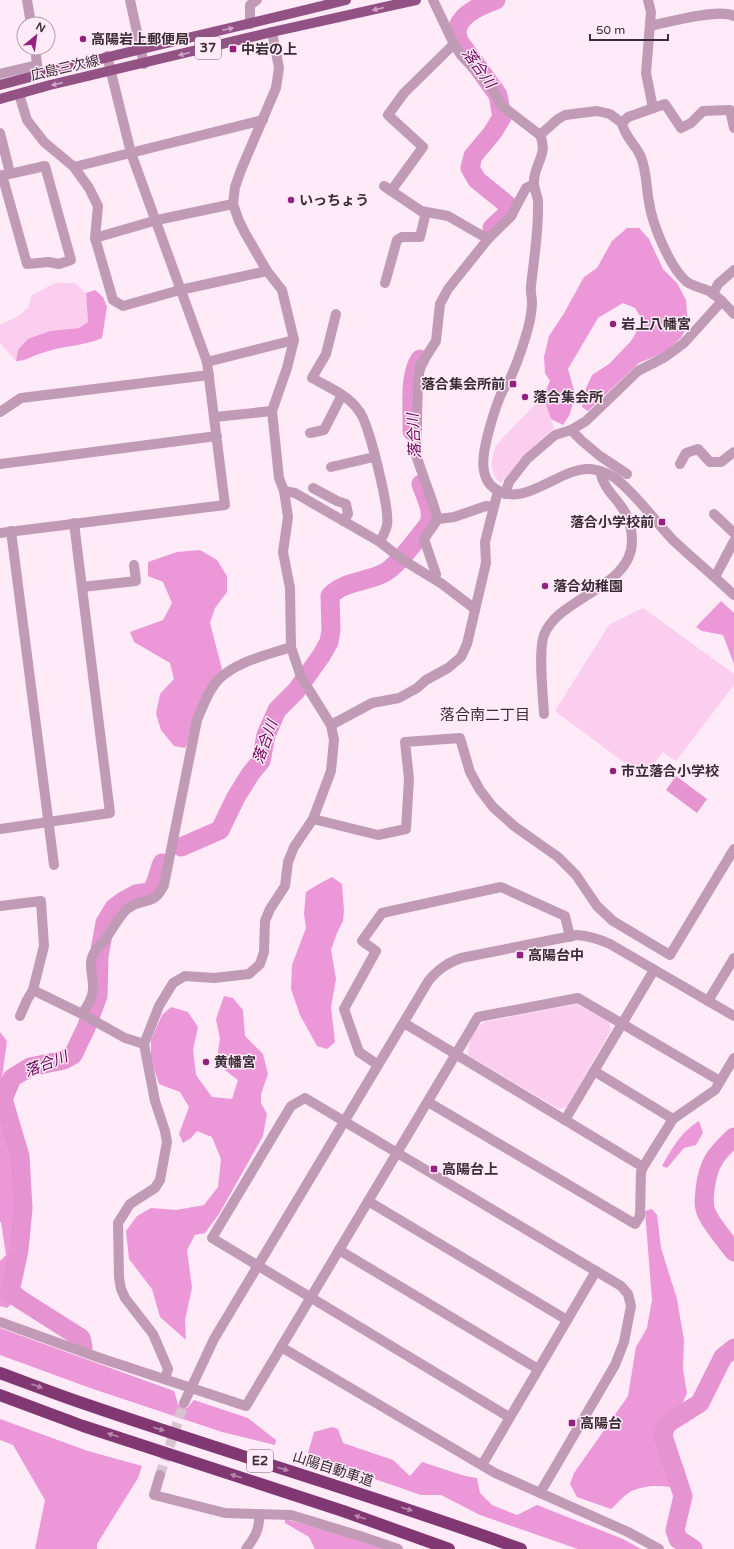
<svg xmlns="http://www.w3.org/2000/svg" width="734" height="1549" font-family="'Varela Round','Noto Sans JP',sans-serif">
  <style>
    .green { fill: #fbcdee }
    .forest { fill: #ec98d8 }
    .water { fill: #e693d2 }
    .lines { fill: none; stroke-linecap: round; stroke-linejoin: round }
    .river { stroke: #e693d2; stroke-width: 19 }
    .minor-tunnel { stroke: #d7c4d1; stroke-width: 10; stroke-dasharray: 10 5; stroke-linecap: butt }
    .minor { stroke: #c19bb6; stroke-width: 10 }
    .major { stroke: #935284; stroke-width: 10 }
    .highway { stroke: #813772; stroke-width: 12 }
    .oneway { fill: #cea6c4 }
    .oneway2 { fill: #ba88ae }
    .poi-dot { fill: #942180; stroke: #ffeaf8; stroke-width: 1.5 }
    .labels { text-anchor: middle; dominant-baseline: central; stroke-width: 3; stroke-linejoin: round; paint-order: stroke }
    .shield { fill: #ffeaf8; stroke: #746570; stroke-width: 1 }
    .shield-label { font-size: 13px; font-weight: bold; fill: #392c35 }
    .poi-label { font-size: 14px; font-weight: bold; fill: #392c35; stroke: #ffeaf8; text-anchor: start }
    .street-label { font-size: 14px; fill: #392c35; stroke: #ffeaf8 }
    .water-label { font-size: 15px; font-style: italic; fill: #69005a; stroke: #ffeaf8 }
    .neighbourhood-label { font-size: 15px; fill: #392c35; stroke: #ffeaf8 }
  </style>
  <rect width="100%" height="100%" fill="#ffeaf8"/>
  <g class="green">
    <path d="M55,283H75L86,293L88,322L79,328L50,331L18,350L16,361L0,343V325L17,317L28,308L32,295Z"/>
    <path d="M543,396L554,428L522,457L501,483C488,473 491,457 497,444Z"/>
    <path d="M643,608L734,674V685L676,761L663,752L644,777L555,711L609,625Z"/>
    <path d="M577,1004L609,1022L611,1030L567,1107L559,1109L468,1055C467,1044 475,1028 484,1022Z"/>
  </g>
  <g class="forest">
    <path d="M627,228H639L649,239L663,269L677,283L686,300L688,325L681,338L665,352L639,363L588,411L582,407L586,388L592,375L609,364L631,341L643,321L635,308L623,303L598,318L568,369L575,394L570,414L563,425L551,419L543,396L550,381L545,373L544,357L549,336L563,315L584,277L597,268L612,241Z"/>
    <path d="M95,290L103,297L107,307L102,338C84,346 61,346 42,353C31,356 27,361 16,361L18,350L28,339L50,331L79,328L88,322L86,293Z"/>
    <path d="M200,550L217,560L227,576V592L215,608L210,623L222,669C205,692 200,723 185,748L174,746L161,730L156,714L160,694L174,679L170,663L134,642L130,632L163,620L172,603L163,582L148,576V562L177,552Z"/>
    <path d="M721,601L734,613V664L723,635L702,631L696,627Z"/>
    <path d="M332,877L342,884L344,910L343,921L337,933L331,950L336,979L331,1007L335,1042L327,1049L317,1046L300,1015L291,989L292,965L306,928L304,914L306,892L317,885Z"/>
    <path d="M224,996L233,998L243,1010L245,1036L263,1054L268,1074L261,1094V1103L267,1114L263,1136L219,1214L205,1233L195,1235L187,1250L192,1288L185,1320L186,1340L160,1317L152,1289L129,1259L126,1231L137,1216L151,1208L176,1210L204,1205L218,1187L221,1159L212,1137L197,1131L191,1138L183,1143L179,1134L189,1107L180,1092L159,1084L151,1060V1040L162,1015L171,1007L188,1012L198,1027L193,1050L196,1075L212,1097L232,1099L238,1080L226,1071L217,1058L220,1039L216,1019Z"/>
    <path d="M0,1032L7,1041L0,1092Z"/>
    <path d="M0,1113L15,1127L18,1154V1176L19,1203L16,1250L6,1290L15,1301L7,1308L0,1306V1261L6,1255L1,1222H0Z"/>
    <path d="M699,1121L703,1133L696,1145L684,1148L667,1168L662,1166C673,1147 680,1133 699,1121Z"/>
    <path d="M652,1209L657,1215L661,1248L677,1299L684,1340L683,1370L687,1393L678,1414L661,1424L659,1437L683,1465L685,1483L680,1489C664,1485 645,1484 630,1492C623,1496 617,1504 611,1509L577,1497L570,1484L574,1473L628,1396L636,1347L647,1328L652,1300L645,1211Z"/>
    <path d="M0,1328L174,1391L178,1404L187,1408L194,1400L248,1418L276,1440L275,1445L222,1432L93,1389L0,1355Z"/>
    <path d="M0,1419L88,1451L142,1466L138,1478L97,1544V1549H35L45,1500L13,1445L0,1440Z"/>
    <path d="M332,1427L338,1429L343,1443L393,1460L410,1476L422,1462L465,1476L477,1478L480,1493L492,1505L517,1515L537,1505L623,1539L641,1549H578L480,1515L441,1495H421L317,1459L308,1453L314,1432Z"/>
    <path d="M285,1519L337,1533L383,1549H315L309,1537L285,1523Z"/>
  </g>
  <path class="water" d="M676,776L707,799L697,813L666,790Z"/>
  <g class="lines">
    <g class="river">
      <path d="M492,228L508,213L509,206L477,180L470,168L473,156L493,132L502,117L498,95L459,41C458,38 457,34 457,31C459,14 482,5 496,0"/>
      <path d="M412,431C413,409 408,377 420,359"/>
      <path d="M181,847L220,830L236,797L251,773L261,761L266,735L277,710L296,691L321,656L329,642L331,630L330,596C343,581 367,582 384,573C398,566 418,537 428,525C435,513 425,496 421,484"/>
      <path d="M734,1137C715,1155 708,1163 705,1190C704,1198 703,1206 707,1214C713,1227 726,1241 734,1252"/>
      <path d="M83,1347L81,1338L21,1300L10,1292L19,1250L23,1208L20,1156L3,1099L12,1078L30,1067L64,1060L73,1055L86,1028L98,996L99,956L105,923L114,908L123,901L136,894L150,892C157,884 158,873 162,863"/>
      <path d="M693,1549L678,1539L675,1530L683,1496L663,1436L665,1427L670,1422L700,1403L723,1357L734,1348"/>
    </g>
    <path class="minor-tunnel" d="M160,1475L184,1403"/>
    <g class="minor">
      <path d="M27,0L31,24"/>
      <path d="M130,0L144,64"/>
      <path d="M433,0L454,44L461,55L491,87L502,106L540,135C549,155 533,165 534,183C534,190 538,196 538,202C539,230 534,258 531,286C530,291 532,297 532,302C532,318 526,336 521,351C518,360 514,370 510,379C508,383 505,386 503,390C496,404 492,419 488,434C483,453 477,481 499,491C526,506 562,467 590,469C599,470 608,473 615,478C637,495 653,519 672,539C692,558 714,576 734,595"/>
      <path d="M648,0L651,12L646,73L653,108"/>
      <path d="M250,24V5L257,0"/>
      <path d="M650,26C668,22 719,8 734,16"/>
      <path d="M35,48L38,72"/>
      <path d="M0,74L37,65"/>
      <path d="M19,94L27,120L44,142L74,167L89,188L98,206L95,238L113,300L123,306L180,290L267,271"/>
      <path d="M734,128L730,110L703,111L691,123L681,128L665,104L628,117L622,123C624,136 636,145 641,157C647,173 646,187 649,202C652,224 670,268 687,282C693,286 702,288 709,291C719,297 726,305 734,314"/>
      <path d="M0,133L10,173"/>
      <path d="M540,135L558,119L565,115L597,111L610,114L622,123"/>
      <path d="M74,167L263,120"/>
      <path d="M0,176L45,166L71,260L59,264L49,262L27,264L2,175"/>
      <path d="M384,186L421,211L448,216L488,239"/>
      <path d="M391,191L423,147L388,115L404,93L454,44"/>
      <path d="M95,238L157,220L233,204"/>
      <path d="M385,283L397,240L402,237H420L426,212"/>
      <path d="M713,294L718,284L734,270"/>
      <path d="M336,314L326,354L312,378C328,387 348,395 359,411C369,423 390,510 387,525C386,531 382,537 380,542"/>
      <path d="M207,362L294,340"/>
      <path d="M0,412L21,398L209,375"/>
      <path d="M215,417L272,411"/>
      <path d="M571,430L582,441L600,456L627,474"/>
      <path d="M310,433L324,430L342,395"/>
      <path d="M0,464L217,436"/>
      <path d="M680,464L686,453L698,449L710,462H721L734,452"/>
      <path d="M331,467L374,457"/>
      <path d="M313,488L337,501L346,504L348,514L343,521"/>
      <path d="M284,491L295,493L380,542L403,560L442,584L475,609"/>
      <path d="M505,494L509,482L527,459L555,435L571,430L586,421L638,371L665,357L684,343L722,301"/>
      <path d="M714,514L734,533"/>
      <path d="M438,519L454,517L486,506L493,507"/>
      <path d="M11,531L54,865"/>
      <path d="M0,533L225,505L207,362L131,153L107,56"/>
      <path d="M715,577L734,541"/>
      <path d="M435,579L436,574L424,539L438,519L416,455L418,382L420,366L436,341L440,304L448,289L488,239L511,216L526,188L534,184"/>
      <path d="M82,587L136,581L134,565"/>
      <path d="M544,714C543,696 538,650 544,635C558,597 632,588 632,541C632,532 630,522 626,514C617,497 604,491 600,471"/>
      <path d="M331,725L372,703L399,698L417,688L426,680L448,668L461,657L467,644L486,563L485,542L498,491"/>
      <path d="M313,819L378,835L406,829L409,779L405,742L460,738L470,772L480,790L493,807L514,826L558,857L576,875L597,906L613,921L670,955L734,849"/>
      <path d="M0,829L110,813L74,523"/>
      <path d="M0,906L41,901L44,946L33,990L27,1000L20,1016"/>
      <path d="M33,990L82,1014L125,1038L144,1044"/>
      <path d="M708,1001L734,958"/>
      <path d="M82,1014C87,1007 93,997 93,989C94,975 86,963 96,950C98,947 102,944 104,941C111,932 119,916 127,909C143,896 153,908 164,885L197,720C203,707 208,690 219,679C237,661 268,655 291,647"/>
      <path d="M404,1023L643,1167"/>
      <path d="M378,1065L359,1052L344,1009L376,951L362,941L382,913L501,887L565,916L570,937"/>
      <path d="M594,1071L673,1119"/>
      <path d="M428,1102L635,1224L640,1216L641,1172L643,1167L673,1119L715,1090L734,1058"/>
      <path d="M565,1120L654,970"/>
      <path d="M368,1201L567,1320"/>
      <path d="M339,1250L538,1369"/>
      <path d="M0,1322L100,1358L246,1406L478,1017L578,998L720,1081"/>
      <path d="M281,1347L495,1473L628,1532L659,1549"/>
      <path d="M165,1379L168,1369L153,1334L125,1298L121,1289L119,1277L118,1223L130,1204L155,1188L160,1180L167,1142L165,1131L155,1101L144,1044L159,1006L173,983L185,976L214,978L249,974L260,964L264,952L265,921L270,909L285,886L288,862L294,847L313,819L331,771L334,740L331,725L301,677L291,647L290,588L283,552L288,517L284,491L279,478L272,411L287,368L294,340L282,290L267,271L245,233L239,221L233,204L235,187L241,170L276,88L279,68L272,32"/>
      <path d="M184,1403L214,1339L429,980C439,969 447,963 461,958L577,935C590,936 599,939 610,944L734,1016"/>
      <path d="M509,1417L212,1238L291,1106L305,1098L621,1286L628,1294L631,1306L624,1342L615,1365L540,1493"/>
      <path d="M482,1465L596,1271"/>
      <path d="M160,1475L154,1495L225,1513L291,1515L360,1536L398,1549"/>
      <path d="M246,1549C255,1537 260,1529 259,1514"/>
    </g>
    <g class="major">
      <path d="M0,85C115,53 231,29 346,0"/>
      <path d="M0,99L50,85L272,32L416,0"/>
    </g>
    <g class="highway">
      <path d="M0,1373C30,1384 60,1396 91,1406C234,1455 379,1497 521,1549"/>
      <path d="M0,1395L83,1426L343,1511L449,1549"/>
    </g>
  </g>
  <defs><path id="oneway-solid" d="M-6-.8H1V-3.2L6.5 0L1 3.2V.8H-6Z"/></defs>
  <g class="oneway">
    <use href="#oneway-solid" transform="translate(378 9) rotate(167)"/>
    <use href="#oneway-solid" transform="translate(228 29) rotate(-12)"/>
    <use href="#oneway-solid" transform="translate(184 54) rotate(166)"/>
    <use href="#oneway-solid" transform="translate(57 84) rotate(167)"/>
  </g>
  <g class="oneway2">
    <use href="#oneway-solid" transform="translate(37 1386) rotate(20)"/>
    <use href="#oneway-solid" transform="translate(159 1429) rotate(18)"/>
    <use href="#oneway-solid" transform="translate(113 1435) rotate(-162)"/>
    <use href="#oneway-solid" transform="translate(283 1469) rotate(18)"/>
    <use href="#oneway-solid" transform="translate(236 1476) rotate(-162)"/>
    <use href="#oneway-solid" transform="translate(407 1509) rotate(18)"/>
    <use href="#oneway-solid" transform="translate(360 1517) rotate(-161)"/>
  </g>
  <g class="poi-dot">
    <circle cx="83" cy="39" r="4"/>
    <rect x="229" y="45" width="8" height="8" rx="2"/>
    <circle cx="291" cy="200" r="4"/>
    <circle cx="613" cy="324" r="4"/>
    <rect x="509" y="380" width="8" height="8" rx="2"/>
    <circle cx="525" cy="397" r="4"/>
    <rect x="658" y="518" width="8" height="8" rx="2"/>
    <circle cx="545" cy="586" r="4"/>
    <circle cx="613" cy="771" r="4"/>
    <rect x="516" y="951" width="8" height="8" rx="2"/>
    <circle cx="206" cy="1062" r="4"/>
    <rect x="430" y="1165" width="8" height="8" rx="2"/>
    <rect x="568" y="1419" width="8" height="8" rx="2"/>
  </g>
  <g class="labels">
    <g class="shield">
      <rect x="195" y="37" width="26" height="22" rx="3"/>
      <rect x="247" y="1450" width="26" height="22" rx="3"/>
    </g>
    <g class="shield-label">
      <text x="208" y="48">37</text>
      <text x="260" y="1461">E2</text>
    </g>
    <g class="poi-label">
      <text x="91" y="39">高陽岩上郵便局</text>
      <text x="241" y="49">中岩の上</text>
      <text x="299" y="200">いっちょう</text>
      <text x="621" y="324">岩上八幡宮</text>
      <text x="505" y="384" text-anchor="end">落合集会所前</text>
      <text x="533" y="397">落合集会所</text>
      <text x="654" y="522" text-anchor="end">落合小学校前</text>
      <text x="553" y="586">落合幼稚園</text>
      <text x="621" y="771">市立落合小学校</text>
      <text x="528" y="955">高陽台中</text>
      <text x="214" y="1062">黄幡宮</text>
      <text x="442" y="1169">高陽台上</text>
      <text x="580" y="1423">高陽台</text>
    </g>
    <g class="street-label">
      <text transform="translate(65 68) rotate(-13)">広島三次線</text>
      <text transform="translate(333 1469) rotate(18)">山陽自動車道</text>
    </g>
    <g class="water-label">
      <text transform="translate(479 68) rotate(54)">落合川</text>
      <text transform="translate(414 436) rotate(-93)">落合川</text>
      <text transform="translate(265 742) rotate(-70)">落合川</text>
      <text transform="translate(46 1064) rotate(-21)">落合川</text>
    </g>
    <g class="neighbourhood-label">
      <text x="485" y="715">落合南二丁目</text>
    </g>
  </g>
  <g transform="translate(36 36) rotate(29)"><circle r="19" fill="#ffeaf8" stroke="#b09eaa"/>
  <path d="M0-3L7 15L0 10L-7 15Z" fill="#942180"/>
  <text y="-6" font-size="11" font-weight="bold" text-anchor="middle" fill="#392c35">N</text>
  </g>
  <path d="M590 34v6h78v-6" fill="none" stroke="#392c35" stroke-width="2"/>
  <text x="596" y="34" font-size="12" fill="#392c35" stroke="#ffeaf8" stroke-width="3" paint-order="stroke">50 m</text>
</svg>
